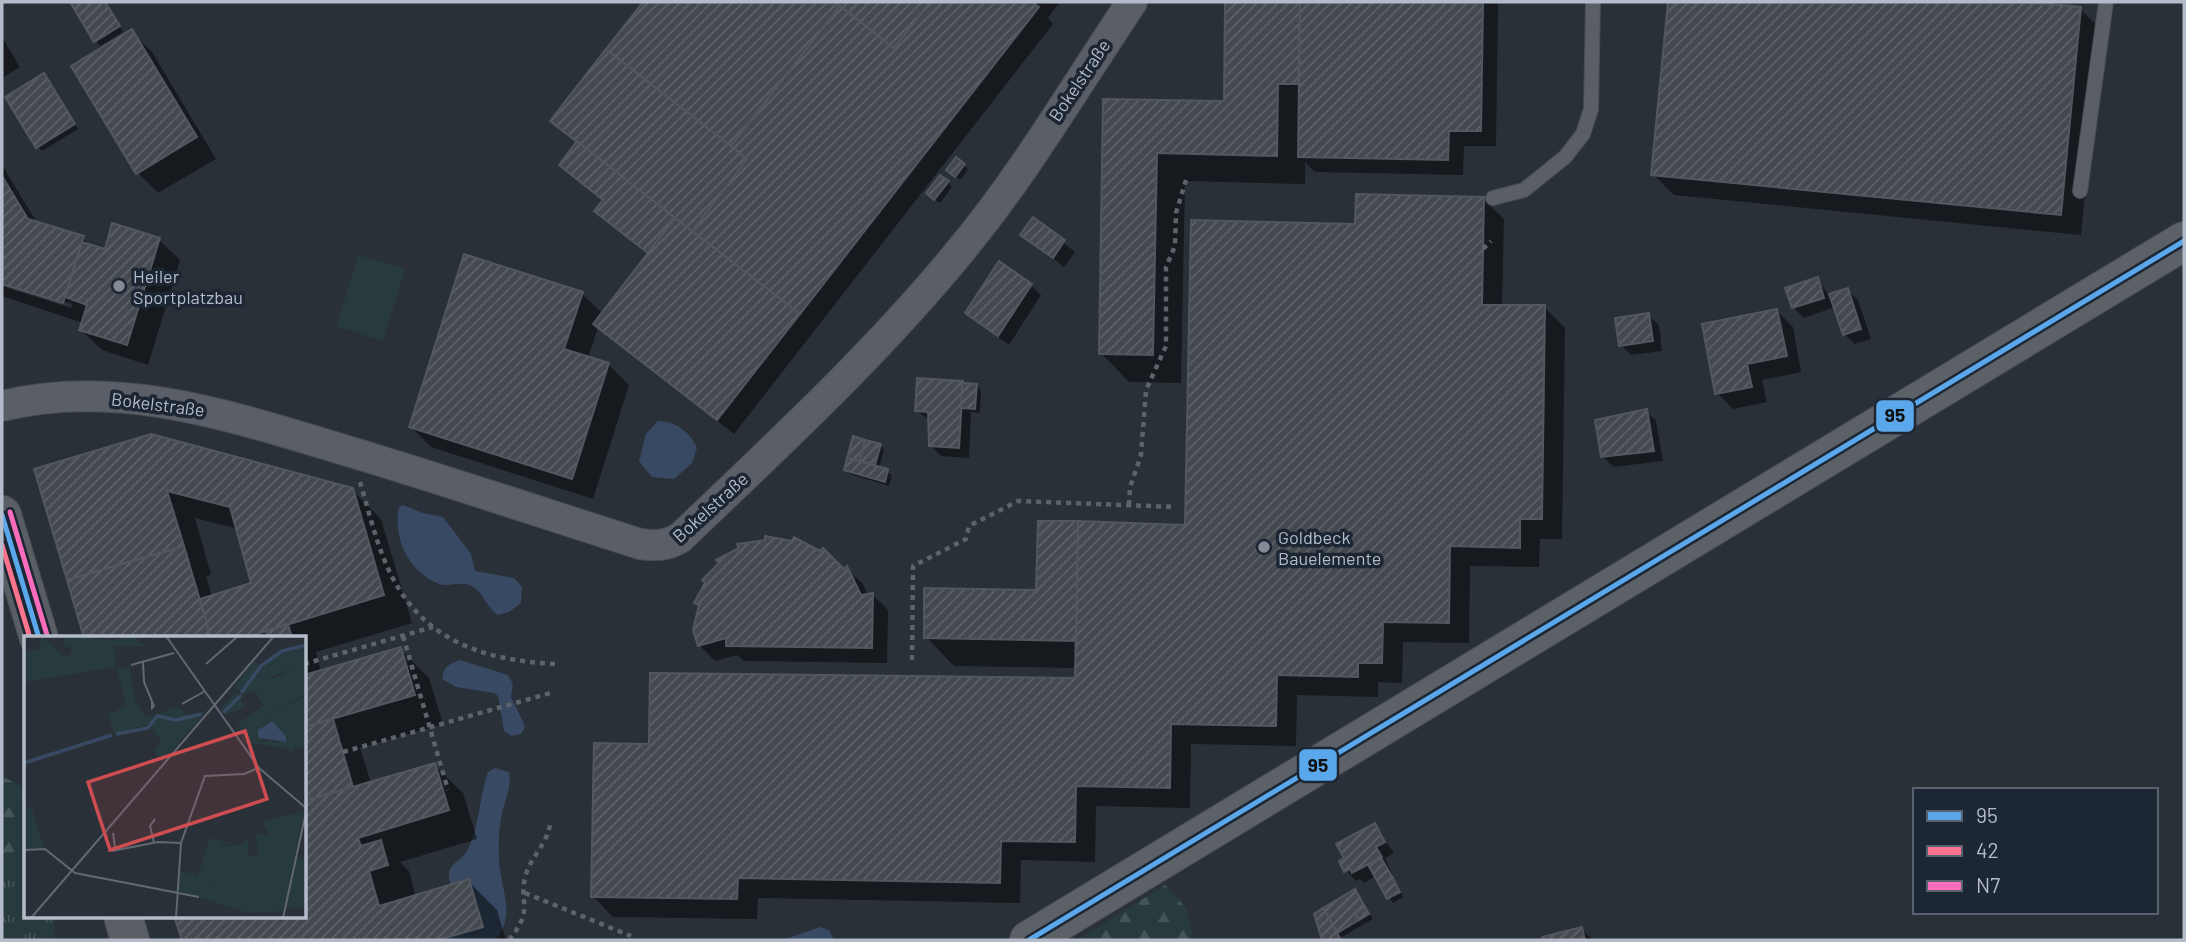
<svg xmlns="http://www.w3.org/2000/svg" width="2186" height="942" font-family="Barlow,sans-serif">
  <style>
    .grass { fill: url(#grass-tufts) }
    .forest { fill: url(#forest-firs) }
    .pitch { fill: #273a3e }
    .water { fill: #384963 }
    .shadow { fill: #0007; fill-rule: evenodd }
    .building { fill: url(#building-hatch); stroke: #52575f; stroke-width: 2 }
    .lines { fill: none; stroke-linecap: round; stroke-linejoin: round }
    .lane-casing { stroke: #484c53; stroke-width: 16 }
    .street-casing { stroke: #484c53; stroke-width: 32 }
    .secondary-casing { stroke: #484c53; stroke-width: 40 }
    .primary-casing { stroke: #484c55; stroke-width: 40 }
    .path { stroke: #5d636a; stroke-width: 4.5; stroke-dasharray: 5 5; stroke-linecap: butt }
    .lane { stroke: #5a5e66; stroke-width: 14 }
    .street { stroke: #5a5e66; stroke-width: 30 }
    .secondary { stroke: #595d64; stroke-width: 38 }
    .primary { stroke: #5c6168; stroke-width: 38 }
    .bus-1-casing { stroke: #1d2633; stroke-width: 10 }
    .bus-2-casing { stroke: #1d2633; stroke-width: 10 }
    .bus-3-casing { stroke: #1d2633; stroke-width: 10 }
    .bus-1 { stroke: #5aa8eb; stroke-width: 5 }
    .bus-2 { stroke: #fc738d; stroke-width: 5 }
    .bus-3 { stroke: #fb6dba; stroke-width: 5 }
    .poi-dot { fill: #848b96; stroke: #1d2633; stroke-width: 2.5 }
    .labels { text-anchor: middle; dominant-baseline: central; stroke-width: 7; stroke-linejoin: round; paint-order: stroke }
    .street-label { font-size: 18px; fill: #b4bcc9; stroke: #1d2633 }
    .poi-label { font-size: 18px; fill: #b4bcc9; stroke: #1d2633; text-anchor: start }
    .inset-river { fill: none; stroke: #384963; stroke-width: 3.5 }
    .inset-road { fill: none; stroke: #616872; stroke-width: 2 }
    .view { fill: #ce4d50; fill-opacity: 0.15; stroke: #ce4d50; stroke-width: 3.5 }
    .inset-edge { fill: none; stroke: #b4bcc9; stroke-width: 3.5 }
    .line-badge { stroke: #1d2633; stroke-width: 2.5 }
    .pale-badge-label { font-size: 19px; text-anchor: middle; font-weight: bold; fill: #111 }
  </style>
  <defs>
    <pattern id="grass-tufts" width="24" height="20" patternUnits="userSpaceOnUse" patternTransform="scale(1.75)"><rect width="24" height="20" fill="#273a3e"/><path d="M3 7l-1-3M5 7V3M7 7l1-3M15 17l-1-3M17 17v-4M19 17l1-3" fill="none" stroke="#445559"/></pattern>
    <pattern id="forest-firs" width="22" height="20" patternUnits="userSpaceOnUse" patternTransform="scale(1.75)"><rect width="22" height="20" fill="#273a3e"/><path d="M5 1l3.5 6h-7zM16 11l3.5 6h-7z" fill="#445559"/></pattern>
    <pattern id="building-hatch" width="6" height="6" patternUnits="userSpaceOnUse" patternTransform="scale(1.75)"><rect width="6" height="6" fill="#444950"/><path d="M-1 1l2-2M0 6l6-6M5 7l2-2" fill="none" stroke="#5d6168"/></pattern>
  </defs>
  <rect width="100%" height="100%" fill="#2a3038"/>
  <path class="grass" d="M26,816V916H54V940H2V860L21,849Z"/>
  <g class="forest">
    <path d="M2,776L26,789L21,849L2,860Z"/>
    <path d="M1165,885L1187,909L1194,940H1077Z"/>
  </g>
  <path class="pitch" d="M359,255L405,269L383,341L336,326Z"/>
  <g class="water">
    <path d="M658,421C675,421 690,432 697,448L692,463L674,479L652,477L639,461L646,434Z"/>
    <path d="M403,505L423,513L443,517L471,554L475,571L514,578L522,587L521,603L509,612L498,615C486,608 483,589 469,585C459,581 446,588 437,583C407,570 393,537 399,507Z"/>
    <path d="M460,660L508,675L513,684L511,697L525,726L521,734L511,736L504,731L498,696L494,693L456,687L442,679C443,667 449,664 460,660Z"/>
    <path d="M495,768L509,772C512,787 505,799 502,814C499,827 498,843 499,857C499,886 518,915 495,940H438L483,927C473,914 450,894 449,877C448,863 461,862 467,851C480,826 479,797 488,772Z"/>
    <path d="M820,927L829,930L834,940H783Z"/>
  </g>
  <g class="shadow">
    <path d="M72,2H105L123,32L100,46Z"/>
    <path d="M645,2H1060L1048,18L1053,24L734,434L598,327L588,358L608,364L629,385L593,499L431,447L411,427L582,294L603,314L649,255L597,211L604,202L561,165L578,144L552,121Z"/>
    <path d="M1227,2H1498L1496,146H1464L1463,175L1315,172L1305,162V184L1185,181L1181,383L1129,382L1101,353L1105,100L1225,102Z"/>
    <path d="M1670,2H2011L2080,9L2101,29L2081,235L1674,195L1653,174Z"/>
    <path d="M131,32L152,52L216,159L158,193L138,173Z"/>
    <path d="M2,37L20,67L2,78Z"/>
    <path d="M44,75L78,129L42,151L38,147Z"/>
    <path d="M2,165L37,223L83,238L92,247L106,251L159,240L180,260L148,365L102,350L81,330L83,323L2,296V286L71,308L72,304L2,283Z"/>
    <path d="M964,165L968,170L960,180L953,174Z"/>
    <path d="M948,182L952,187L940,203L933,198Z"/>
    <path d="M1483,199L1504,219L1502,307H1544L1565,328L1562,539H1540L1539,567L1470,566L1469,643L1403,642L1402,683L1378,682V697L1297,695L1296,746L1191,744L1190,808L1096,806L1095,862L1021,860L1020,903L758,898L757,919L613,917L593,896L651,746L1077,680V668L954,666L926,637L1187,527L1357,226Z"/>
    <path d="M1033,219L1075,252L1064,267L1022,235Z"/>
    <path d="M1817,279L1829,295L1847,290L1858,300L1871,339L1855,344L1844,334L1835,307L1804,318L1793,307Z"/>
    <path d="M1031,285L1041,295L1009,345L967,313Z"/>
    <path d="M1777,311L1793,327L1801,372L1762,380L1767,402L1733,409L1717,393Z"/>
    <path d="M1648,315L1659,325L1662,351L1631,355L1621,345Z"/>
    <path d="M964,385H976L981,390L980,413L971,412L969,458L941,456L930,445V421L917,411Z"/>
    <path d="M1646,411L1656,421L1663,461L1613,467L1603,456Z"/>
    <path d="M854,438L880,445L884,450L879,468L892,475L889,486L850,474L846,470Z"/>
    <path d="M36,470L352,490L381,519L412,623L316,652L321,672L400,649L429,678L443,724L360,748L371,783L434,765L463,793L477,839L400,862L409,871L416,897L468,881L497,910L506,940H184L176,916H304V638H86ZM195,518L238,529L253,584L212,597L206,576L211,575Z"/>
    <path d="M847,569L863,584L868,595H873L888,610L887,663L744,661L737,655L715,661L699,645L707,582Z"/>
    <path d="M1374,825L1394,853L1385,858L1403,897L1393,903L1376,876L1364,883L1360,879L1356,881L1346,870Z"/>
    <path d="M1355,892L1373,919L1340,938L1342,940H1324L1316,914Z"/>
    <path d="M1581,929L1593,940H1545L1544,938Z"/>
  </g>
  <g class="building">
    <path d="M70,2H105L120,26L94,42Z"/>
    <path d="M643,2H835L840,6L731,146L606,49Z"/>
    <path d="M835,2H930L894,48Z"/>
    <path d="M930,2H1032L1039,7L800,314L692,231L747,159L731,146L840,6L894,48Z"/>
    <path d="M1225,2H1300L1299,84H1278L1277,156L1157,153L1153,355L1099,354L1103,99L1224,101Z"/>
    <path d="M1300,2H1483L1481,131H1449L1448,160L1298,157Z"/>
    <path d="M1668,2H2028L2081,7L2061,215L1651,175Z"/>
    <path d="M132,29L197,137L136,174L71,66Z"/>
    <path d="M606,49L747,159L692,231L550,121Z"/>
    <path d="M44,73L75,124L36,148L5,97Z"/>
    <path d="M577,141L675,218L648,253L594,211L603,200L559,165Z"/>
    <path d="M956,157L965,164L955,177L946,170Z"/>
    <path d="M940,175L949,181L934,200L926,193Z"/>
    <path d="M2,176L28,219L84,236L63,303L2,284Z"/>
    <path d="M1356,194L1484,197L1482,305H1545L1542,519H1520V548L1450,546L1449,623L1383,622L1382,663H1358V677L1277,675L1276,726L1171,724L1170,788L1076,786L1075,842L1001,841L1000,883L738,878L737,899L591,897L594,743L649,744L650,673L1075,678L1078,521L1185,525L1191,220L1355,224Z"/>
    <path d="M1033,217L1065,240L1053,258L1020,235Z"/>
    <path d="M675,218L800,314L717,420L593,324Z"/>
    <path d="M112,223L160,238L127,345L79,330L87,305L65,297L82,242L105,249Z"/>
    <path d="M464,254L583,292L564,349L609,363L572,479L409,427Z"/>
    <path d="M999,261L1032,284L998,336L965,313Z"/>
    <path d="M1818,277L1824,298L1792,308L1785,288Z"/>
    <path d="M1848,288L1861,329L1843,335L1829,294Z"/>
    <path d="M1777,309L1787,356L1747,364L1752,387L1715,394L1702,324Z"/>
    <path d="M1649,313L1653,341L1619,346L1615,318Z"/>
    <path d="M917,378L963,381L959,448L929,446L928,412L915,411Z"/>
    <path d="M962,383L977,384L975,409L961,408Z"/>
    <path d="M1647,409L1654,451L1601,457L1595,420Z"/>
    <path d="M151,434L353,488L384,595L244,638H211L200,599L251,583L230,507L167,491L184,546L67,580L34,469Z"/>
    <path d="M853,436L865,440L860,461L847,458Z"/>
    <path d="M865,440L881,444L875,465L860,461Z"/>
    <path d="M847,458L888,469L885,482L844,470Z"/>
    <path d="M1038,521H1078L1076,641L924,638V588L1036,590Z"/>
    <path d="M765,536L792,541L794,537L820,551L823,548L844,569L847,566L861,595L873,593L872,648L726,646V638L698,646L693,630L699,605L694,603L705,583L702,580L719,563L716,560L739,548L737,544L765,540Z"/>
    <path d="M184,546L211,638H84L67,580Z"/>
    <path d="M288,624L292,638H268L266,631Z"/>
    <path d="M401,647L415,695L304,727V675Z"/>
    <path d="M333,719L353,787L304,801V727Z"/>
    <path d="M435,763L449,810L358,838L361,846L381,840L388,865L369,871L379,906L469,879L483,927L438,940H182L174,916H304V801Z"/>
    <path d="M1375,823L1385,842L1376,847L1382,857L1352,873L1350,869L1344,872L1339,861L1344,858L1336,844Z"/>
    <path d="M1381,858L1393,878L1380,886L1368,865Z"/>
    <path d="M1393,878L1400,892L1387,899L1380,886Z"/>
    <path d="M1355,889L1365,907L1355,913L1359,920L1337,933L1323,908Z"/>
    <path d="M1365,907L1369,914L1359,920L1355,913Z"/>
    <path d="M1323,908L1340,938L1336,940H1322L1314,914Z"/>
    <path d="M1582,927L1585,940H1543L1542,937Z"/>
  </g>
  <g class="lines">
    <g class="lane-casing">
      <g id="lane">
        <path d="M2080,191L2106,2"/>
        <path d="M1493,198L1524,190L1565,157L1583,134L1591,109L1593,2"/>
      </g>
    </g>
    <g class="street-casing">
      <path id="street" d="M2,406C121,377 237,418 351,452C447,481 543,513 640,544C656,546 666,546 680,538C777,445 876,354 961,250C1025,173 1076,85 1132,2"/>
    </g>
    <g class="secondary-casing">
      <g id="secondary">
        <path d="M2,515L39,638"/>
        <path d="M123,916L130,940"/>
      </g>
    </g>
    <g class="primary-casing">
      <path id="primary" d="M1029,940L2184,241"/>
    </g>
    <g class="path">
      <path d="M1483,249L1491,241"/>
      <path d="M360,482C368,509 375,538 386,564C418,639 480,660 555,664"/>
      <path d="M1129,505L1130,487L1141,455L1146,390L1166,346V267L1175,246L1176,213L1186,180"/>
      <path d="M403,636L448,790"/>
      <path d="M912,660L913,566L966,539L969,526L1018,501L1176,507"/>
      <path d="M304,664L433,627"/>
      <path d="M343,752L554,692"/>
      <path d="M525,893L631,936"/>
      <path d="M509,940C536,907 517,903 526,874C532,856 546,845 550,825"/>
    </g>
    <use href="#lane" class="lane"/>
    <use href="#street" class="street"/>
    <use href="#secondary" class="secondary"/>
    <use href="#primary" class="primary"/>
    <g class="bus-1-casing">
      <g id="bus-1">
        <path d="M2,515L39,638"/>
        <path d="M1029,940L2184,241"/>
      </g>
    </g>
    <g class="bus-2-casing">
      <path id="bus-2" d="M2,545L30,638"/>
    </g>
    <g class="bus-3-casing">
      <path id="bus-3" d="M10,512L47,635"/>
    </g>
    <use href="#bus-1" class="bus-1"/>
    <use href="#bus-2" class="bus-2"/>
    <use href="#bus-3" class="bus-3"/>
  </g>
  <g class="poi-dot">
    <circle cx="119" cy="286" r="7"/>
    <circle cx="1264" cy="547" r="7"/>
  </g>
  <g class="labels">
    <g class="street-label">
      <text transform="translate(1079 80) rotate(-56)">Bokelstraße</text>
      <text transform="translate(158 404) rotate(7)">Bokelstraße</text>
      <text transform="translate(710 507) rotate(-42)">Bokelstraße</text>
    </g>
    <g class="poi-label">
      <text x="133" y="276">Heiler<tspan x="133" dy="21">Sportplatzbau</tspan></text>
      <text x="1278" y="537">Goldbeck<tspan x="1278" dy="21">Bauelemente</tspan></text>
    </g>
  </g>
  <g transform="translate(24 636)">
    <rect width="282" height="282" fill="#2a3038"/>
    <path d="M255,18L271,32L241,42L232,38ZM106,30L111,65L126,88L90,98L84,79L103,69L92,33ZM240,69L248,84L221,102L220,108L214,88ZM280,176L264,253L224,277L153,254L154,234L174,240L185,253L199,210L217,209L224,202L225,220L235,218L231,198L245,199L238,185Z" fill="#273a3e"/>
    <path d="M18,0L39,20L46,19L48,12L38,10L41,0L91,4L111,0L116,8L127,5L118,11L90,10L91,31L0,46V16L15,13ZM274,8L282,9L280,60L271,32L254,17L265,16ZM230,25L237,30L233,38L251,43L236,49L249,73L282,61V112L270,111L266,120V113L221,106L231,92L248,83L232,57L225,54L220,59L210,51ZM248,85L260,98V106L237,105L239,89ZM212,55L221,71L201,79L197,73ZM154,71L164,80L182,75L138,126L130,115L137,106L122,82ZM7,170L20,212L0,213V172ZM186,202L209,208H199L198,238L188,242L185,253L171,249ZM273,221L282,223V270L261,274ZM264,253L259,275L224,277L227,258Z" fill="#273a3e" fill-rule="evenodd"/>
    <path d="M271,32L280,60L249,73L236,49Z" fill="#273a3e"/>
    <path d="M248,85L262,100V106L234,102V94Z" fill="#384963"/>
    <path class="inset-river" d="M217,57L237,30L258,15L282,9M199,77L217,59M92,98L124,92L133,80L152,84L178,78M0,127L88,99"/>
    <path class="inset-road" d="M142,0L235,132L282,172M119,26L120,46L130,70L128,72V66M182,28L214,0M107,29L150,17M158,68L181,55M89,197L91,212H98M130,207L126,190L131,183M0,214L21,213L51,237L175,261M88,215L134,206L157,207M7,282L250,0M152,282L157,207L181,140L220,138L235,132M259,282L282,176"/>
    <path class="view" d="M221,95L243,163L86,214L64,146Z"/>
    <rect width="282" height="282" class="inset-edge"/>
  </g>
  <g class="line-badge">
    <rect x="1875" y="399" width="40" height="34" rx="7" fill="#5aa8eb"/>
    <rect x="1298" y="748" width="40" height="34" rx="7" fill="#5aa8eb"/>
  </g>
  <g class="pale-badge-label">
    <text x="1895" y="422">95</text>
    <text x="1318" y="772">95</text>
  </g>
  <rect width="2186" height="942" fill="none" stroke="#b4bcc9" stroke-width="7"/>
  <rect x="1913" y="788" width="245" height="126" fill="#1d2633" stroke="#59626f" stroke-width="2"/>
  <rect x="1927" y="811" width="35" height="10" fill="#5aa8eb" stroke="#59626f" stroke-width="2"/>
  <text x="1976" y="823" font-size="21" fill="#b4bcc9">95</text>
  <rect x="1927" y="846" width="35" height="10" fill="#fc738d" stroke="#59626f" stroke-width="2"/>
  <text x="1976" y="858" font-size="21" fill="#b4bcc9">42</text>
  <rect x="1927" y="881" width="35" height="10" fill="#fb6dba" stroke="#59626f" stroke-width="2"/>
  <text x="1976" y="893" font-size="21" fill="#b4bcc9">N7</text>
</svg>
